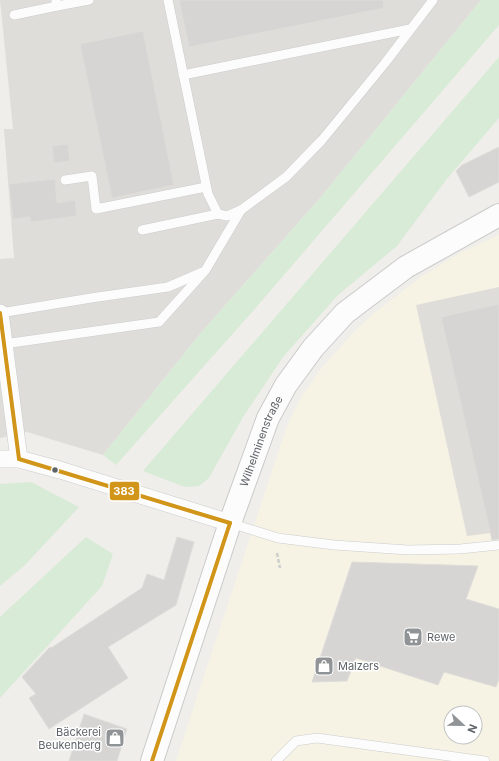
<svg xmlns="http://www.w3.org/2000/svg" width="499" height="761" font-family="Inter,sans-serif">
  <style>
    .commercial { fill: #f7f3e4; fill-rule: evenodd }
    .industrial { fill: #dfddda }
    .green { fill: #d8ebd6 }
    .building { fill: #d6d5d3; stroke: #deddd9 }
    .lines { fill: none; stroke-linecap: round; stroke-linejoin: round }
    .lane-casing { stroke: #cbcccc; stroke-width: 10 }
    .street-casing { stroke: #cbcccc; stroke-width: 18 }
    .secondary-casing { stroke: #cacacb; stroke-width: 24 }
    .path { stroke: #cacfcc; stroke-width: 2.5; stroke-dasharray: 4 2; stroke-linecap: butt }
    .lane { stroke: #fdfcfc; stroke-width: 9 }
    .street { stroke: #fdfcfc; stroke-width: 17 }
    .secondary { stroke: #fdfcfc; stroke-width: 22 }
    .bus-1-casing { stroke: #fff; stroke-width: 7 }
    .bus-1 { stroke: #d1951a; stroke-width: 4 }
    .bus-dot { fill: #5f6368; stroke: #fff; stroke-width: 1.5 }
    .labels { text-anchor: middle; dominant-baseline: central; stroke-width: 3; stroke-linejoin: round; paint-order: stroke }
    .street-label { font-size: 11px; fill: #5f6368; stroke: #fff }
    .poi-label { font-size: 11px; fill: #5f6368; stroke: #fff; text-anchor: start }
    .line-badge { stroke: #fff; stroke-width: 1.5 }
    .badge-label { font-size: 11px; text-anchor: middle; font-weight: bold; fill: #fff }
  </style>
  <rect width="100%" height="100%" fill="#efeeea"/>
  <path class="commercial" d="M499,235V761H176L288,423L302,396L320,370L352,334L372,315L421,277L458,254ZM451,713H475V737H451Z"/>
  <g class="industrial">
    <path d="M0,0H481L321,197L200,334L103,455L27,432L0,438V259L14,258L4,129H13Z"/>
    <path d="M499,287V532L467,536L416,305Z"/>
  </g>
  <g class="green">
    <path d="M481,0H499V25L253,311L116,465L103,455L200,334L321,197Z"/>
    <path d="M499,57V118L446,180L397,246L338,295L283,357L243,417L209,478L199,486L185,487L143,471Z"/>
    <path d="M31,482L79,507L25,565L0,586V484Z"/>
    <path d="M86,537L113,554L102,586L0,698V617Z"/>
  </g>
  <g class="building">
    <path d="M179,0H383L384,8L189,47Z"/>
    <path d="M143,31L174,185L112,198L80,44Z"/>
    <path d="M68,144L70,161L54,163L52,146Z"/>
    <path d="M499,147V182L469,197L456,171L462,165Z"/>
    <path d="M55,179L57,203L75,200L77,216L31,222L30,217L13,219L9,184Z"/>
    <path d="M499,304V539L492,540L441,317Z"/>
    <path d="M177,537L194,542L176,605L108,647L128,678L49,729L29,698L36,694L22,677L50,647L51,648L142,588L147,574L164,580Z"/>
    <path d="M352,562L478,566L466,599L499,609V679L496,687L444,672L438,685L356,658L347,681L312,682Z"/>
    <path d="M84,714L127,729L117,761H69Z"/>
  </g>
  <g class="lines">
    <g class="lane-casing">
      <g id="lane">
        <path d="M168,0L208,194L218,214L227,216L241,210"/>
        <path d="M56,1L57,6L89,0"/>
        <path d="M14,15L57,6"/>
        <path d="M183,75L410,29"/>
        <path d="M65,180L92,176L96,209L206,187"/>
        <path d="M142,230L218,214"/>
        <path d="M0,313L91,298L168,287L205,271L241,210L286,177L322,140L385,63L433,0"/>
        <path d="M4,344L159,322L203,273"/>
        <path d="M230,523L278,538L334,545L408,550L460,549L499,545"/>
        <path d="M276,761L296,741L317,738L485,761"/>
      </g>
    </g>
    <g class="street-casing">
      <g id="street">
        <path d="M0,313L19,459"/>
        <path d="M0,459H19L60,470L230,523"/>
      </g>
    </g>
    <g class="secondary-casing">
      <g id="secondary">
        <path id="s1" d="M152,761L230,523L268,418L286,385L313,348L345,313L406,267L499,215"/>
      </g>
    </g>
    <path class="path" d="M277,553L280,568"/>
    <use href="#lane" class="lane"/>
    <use href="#street" class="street"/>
    <use href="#secondary" class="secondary"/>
    <g class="bus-1-casing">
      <g id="bus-1">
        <path d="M0,313L19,459"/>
        <path d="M19,459L230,523"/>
        <path d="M152,761L230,523"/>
      </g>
    </g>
    <use href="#bus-1" class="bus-1"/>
  </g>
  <defs>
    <g id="supermarket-square" transform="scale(1)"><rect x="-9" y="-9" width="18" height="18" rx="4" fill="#919496" stroke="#fff"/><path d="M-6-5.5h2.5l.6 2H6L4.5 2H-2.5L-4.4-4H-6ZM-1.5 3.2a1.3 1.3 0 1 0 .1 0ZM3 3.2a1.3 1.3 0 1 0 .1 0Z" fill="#fff"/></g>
    <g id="shop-square" transform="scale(1)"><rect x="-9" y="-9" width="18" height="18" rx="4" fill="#919496" stroke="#fff"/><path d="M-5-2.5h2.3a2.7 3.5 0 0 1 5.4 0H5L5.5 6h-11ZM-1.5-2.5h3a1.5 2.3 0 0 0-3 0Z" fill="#fff"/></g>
  </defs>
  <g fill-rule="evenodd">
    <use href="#supermarket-square" x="413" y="637"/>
    <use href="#shop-square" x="324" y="666"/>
    <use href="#shop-square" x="115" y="738"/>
  </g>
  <circle class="bus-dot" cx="55" cy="470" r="3.5"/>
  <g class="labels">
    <g class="street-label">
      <text stroke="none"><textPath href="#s1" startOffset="338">Wilhelminenstraße</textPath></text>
    </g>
    <g class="poi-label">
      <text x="427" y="637">Rewe</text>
      <text x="338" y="666">Malzers</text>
      <text x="101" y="732" text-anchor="end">Bäckerei<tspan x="101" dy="13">Beukenberg</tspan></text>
    </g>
  </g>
  <rect class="line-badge" x="109" y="481" width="31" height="20" rx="4" fill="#d1951a"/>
  <g class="badge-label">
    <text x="124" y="495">383</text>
  </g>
  <g transform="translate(463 725) rotate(112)"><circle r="19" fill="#ffffff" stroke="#bfc1c3"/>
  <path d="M0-3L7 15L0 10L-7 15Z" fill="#919496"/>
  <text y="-6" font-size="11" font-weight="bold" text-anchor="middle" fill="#5f6368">N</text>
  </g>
</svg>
